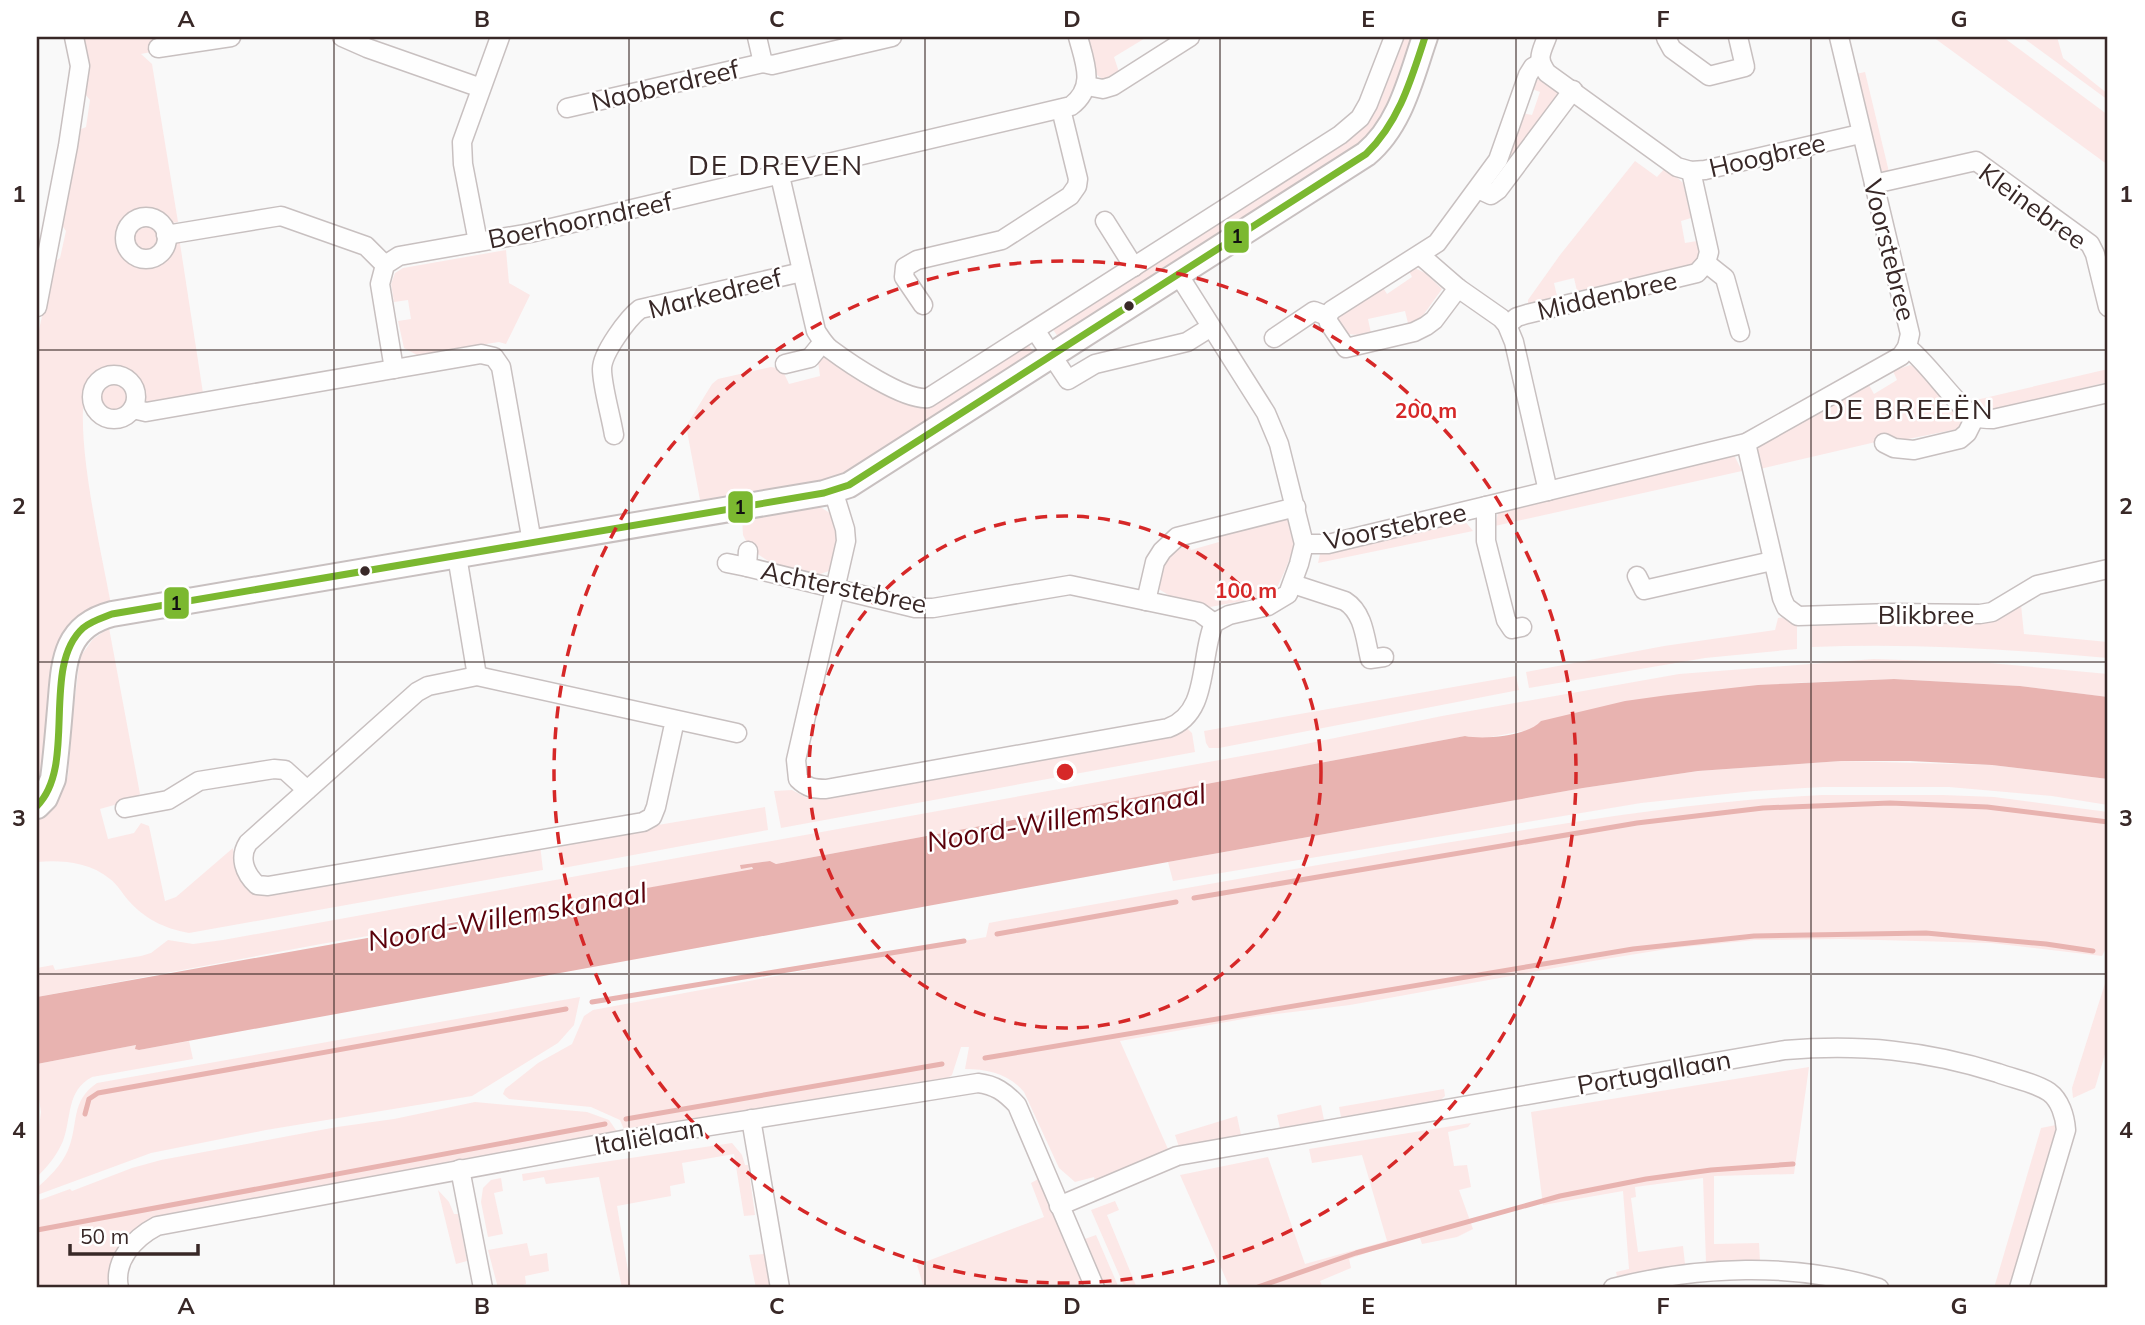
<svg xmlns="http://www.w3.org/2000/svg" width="2145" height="1325" font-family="Mulish,sans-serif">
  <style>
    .green { fill: #fce8e7 }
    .water { fill: #e8b3b0 }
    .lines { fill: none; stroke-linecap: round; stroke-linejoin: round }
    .stream { stroke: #e8b3b0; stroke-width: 5 }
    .street-casing { stroke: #c8c0c0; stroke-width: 21 }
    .secondary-casing { stroke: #c8c0c0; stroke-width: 28 }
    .street { stroke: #fefefe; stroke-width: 18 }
    .secondary { stroke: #fefefe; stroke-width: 24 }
    .bus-1-casing { stroke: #fff; stroke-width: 12 }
    .bus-1 { stroke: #7bb830; stroke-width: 7 }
    .grid { fill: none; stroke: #382827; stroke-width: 2; stroke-opacity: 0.55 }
    .ring { fill: none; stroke: #d62828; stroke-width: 3.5; stroke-dasharray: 12 9 }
    .bus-dot { fill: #382827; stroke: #fff; stroke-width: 2.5 }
    .labels { text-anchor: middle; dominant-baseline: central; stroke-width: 5; stroke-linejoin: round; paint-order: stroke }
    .street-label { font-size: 26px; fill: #382827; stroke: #fff }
    .neighbourhood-label { font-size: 28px; letter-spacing: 2px; fill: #382827; stroke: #fff }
    .water-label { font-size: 28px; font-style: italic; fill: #5a000a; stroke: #fff }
    .centre { fill: #d62828; stroke: #fff; stroke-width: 3.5 }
    .ring-label { font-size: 21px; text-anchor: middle; font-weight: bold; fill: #d62828; stroke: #fff; stroke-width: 5; stroke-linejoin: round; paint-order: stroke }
    .line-badge { stroke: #fff; stroke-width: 2.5 }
    .pale-badge-label { font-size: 19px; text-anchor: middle; font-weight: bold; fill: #111 }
    .neatline { fill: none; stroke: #382827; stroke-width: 2.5 }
    .grid-label { font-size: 23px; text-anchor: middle; font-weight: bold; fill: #382827 }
  </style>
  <rect width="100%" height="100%" fill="#f9f9f9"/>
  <g class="green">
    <path d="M81,37H227L141,54L152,64L178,222L167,224C162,215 154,210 144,210C105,211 114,271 151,261C166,257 165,245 179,237L203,393L145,403C143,394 141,385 135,378C122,362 95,365 87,386C72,428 102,555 111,604L87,612L37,788V339L54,262L60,258L66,231L61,224L79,130L86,127L90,100L85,94L89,60Z"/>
    <path d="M1086,37H1147L1114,57L1119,72L1105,81L1097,75Z"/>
    <path d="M1402,37H1416L1386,116L1366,141L1058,337L1052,328L1371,115L1381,100Z"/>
    <path d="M1933,37H2003L2108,115V165Z"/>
    <path d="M2022,37H2057L2063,58L2108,94V100Z"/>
    <path d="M1865,72L1889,172L1885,173L1879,169L1856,74Z"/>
    <path d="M1537,80H1545L1558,88V97L1516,158L1508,153L1522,113L1532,115L1540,92L1532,89Z"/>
    <path d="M1635,161L1657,177L1666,167L1683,183L1691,218L1681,221L1685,243L1697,241L1700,257L1694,265L1577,291L1574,278L1554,283L1557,296L1528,304V300L1560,255Z"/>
    <circle cx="146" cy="236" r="15"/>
    <path d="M506,250L509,283L530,295L506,344L499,342L417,355L404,348L398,321L411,319L408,300L394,302L391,284L395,273L403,268Z"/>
    <path d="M1413,267L1425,273L1442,289L1424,314L1417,321L1408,323L1405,311L1368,319L1371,333C1356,336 1337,338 1337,316L1382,286L1387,294L1412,277L1408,269Z"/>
    <path d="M1028,344L1035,354L846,475L829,481L700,500L687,431L688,423L712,384L718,379L771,367L782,369L789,384L820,376L818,361L820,357L826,356L892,399L917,406Z"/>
    <path d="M1910,365L1920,369L1960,416L1962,421L1958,429L1898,441H1880L1760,469L1757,453L1759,445L1869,385L1874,394L1897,380L1893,371Z"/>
    <path d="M2108,369V382L1989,411H1983L1976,400Z"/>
    <circle cx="114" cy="396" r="14"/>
    <path d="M1734,455L1742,471L1495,526L1498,513Z"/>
    <path d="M817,505L833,515L839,537L835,563L829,571L817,575L770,562L759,555L749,547L743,535L742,517Z"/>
    <path d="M1283,517C1309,527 1283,575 1275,592L1270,596L1210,607L1185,599L1170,596L1157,588L1166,551L1187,539L1191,550L1219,542L1216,531Z"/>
    <path d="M1464,520L1473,531L1318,563L1320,554Z"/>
    <path d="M2021,605L2024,634L2108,642V658C2009,649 1912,643 1812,647V623L1979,621L1995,618Z"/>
    <path d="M1785,617L1797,621V649L1705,658L1529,688L1526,672L1664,646L1775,630L1778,618Z"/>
    <path d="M109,628L140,794L132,800L100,809L108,839L134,833L141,823L149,826L165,901L176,897L233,848C235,871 237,887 262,893L540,845L543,870L189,933C163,928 145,919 128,900C122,893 117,884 110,879C89,862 62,860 37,862V821L49,813L58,801L68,776L72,721L80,657L93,639Z"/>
    <path d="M1874,659L1990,663L2108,674V697L2020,686L1894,679L1792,683L1668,695L1534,729L1480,739L1465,736L776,864L770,861L740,865L752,867L753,870L321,944L37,997V968L53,965L55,970L141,956L151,953L168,940L193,944L223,940L1286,748L1442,716L1679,674Z"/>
    <path d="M1516,676L1519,690L1219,748H1209L1206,743L1204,731Z"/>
    <path d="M1187,728L1192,733L1195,752L781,828L774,791L792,790L807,798Z"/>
    <path d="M1841,761L1992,765L2108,779V805L2052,796L1949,787H1823L1754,791L1641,803L1173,881L1168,862L1583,788L1698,771Z"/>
    <path d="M1822,795H1943L1994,797L2108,812V944L2102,956L1991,943L1841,939L1755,940L1673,948L1593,961L1350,1005L1260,1016L1120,1041L1168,1149L1164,1155L1095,1181L1094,1177L1075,1182L1059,1168L1024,1092C1009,1074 988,1069 965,1069L969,1047H961L952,1075L948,1078L625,1132L620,1120L591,1107L509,1099L503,1094L505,1089L538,1063L572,1044L584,1016L593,1010L986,937L989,923C1139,896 1289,870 1439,844C1566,823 1693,801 1822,795Z"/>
    <path d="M765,807L768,830L563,868L556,842Z"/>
    <path d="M2108,974V1044L2095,1088L2073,1098L2072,1088Z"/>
    <path d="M580,997L574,1025L558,1043L472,1096L266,1130L151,1153L37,1195V1188C49,1177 61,1166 68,1150C79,1124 70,1101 97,1083Z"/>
    <path d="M189,1041L193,1059L92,1077C66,1091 72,1117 63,1141C57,1155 48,1166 37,1177V1142L41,1112L37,1086V1064L136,1045L139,1050Z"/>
    <path d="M1809,1067L1794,1174L1714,1176V1244L1759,1243L1760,1261L1706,1262L1703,1178L1635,1187L1636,1197L1631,1198L1638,1252L1683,1246L1685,1264L1617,1276L1616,1272L1629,1269L1623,1191L1543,1205L1531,1112Z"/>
    <path d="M1444,1089L1445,1096L1440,1101L1341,1117L1339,1107Z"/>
    <path d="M475,1102L587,1112L609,1120L618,1133L164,1216C131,1225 106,1252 110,1288H37V1201L70,1189L72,1191L132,1168L161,1160L337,1127L394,1119Z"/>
    <path d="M1321,1105L1324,1120L1280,1128L1277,1115Z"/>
    <path d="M1237,1116L1241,1135L1188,1148L1179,1147L1175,1135Z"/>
    <path d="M1471,1123L1468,1127L1448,1132L1454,1166L1467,1165L1471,1187L1459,1190L1473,1229L1457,1237L1422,1244L1419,1235L1349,1259L1351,1268L1320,1281L1323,1288H1230L1180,1175L1268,1157L1305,1264L1387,1241L1362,1155L1312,1163L1309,1149Z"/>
    <path d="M2056,1125V1134L2012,1283L2010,1288H1994L2041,1128Z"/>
    <path d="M732,1143L742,1155L745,1165H748L755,1215L744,1216L734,1154L682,1163L685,1183L670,1186L671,1196L617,1206L631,1288H622L599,1177L546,1184L544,1177L523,1181L522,1174Z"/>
    <path d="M501,1178L503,1191L494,1193L503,1234L488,1237L481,1202L483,1188L491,1180Z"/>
    <path d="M1040,1178L1085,1288H924L917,1265L1044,1217L1031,1183Z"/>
    <path d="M438,1190L449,1202L454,1214H458L467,1261L456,1264Z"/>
    <path d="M1115,1201L1119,1210L1107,1215L1137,1288H1125L1091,1210Z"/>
    <path d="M1096,1235L1119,1288H1103L1082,1240Z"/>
    <path d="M527,1243L530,1256L547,1253L549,1271L525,1276L526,1284L512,1288H498L488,1250Z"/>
    <path d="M764,1254L771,1288H756L749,1255Z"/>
  </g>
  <path class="water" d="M1894,679L2020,686L2108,697V779L1992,765L1910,761H1841L1698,771L1583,788L1168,862L139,1050L135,1049L136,1045L37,1064V997L753,869L752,867L741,869L740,865L770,861L776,864L1465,736C1484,740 1528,736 1541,721L1625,701L1668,695L1758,685Z"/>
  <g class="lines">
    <g class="stream">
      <path d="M1194,898L1637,823L1763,808L1890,803L1987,807L2108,822"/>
      <path d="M997,934L1176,902"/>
      <path d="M592,1002L964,941"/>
      <path d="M985,1058L1633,949L1754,936L1926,933L2046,944L2093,951"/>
      <path d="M85,1114L89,1099L98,1093L566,1009"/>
      <path d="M626,1119L942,1064"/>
      <path d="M37,1230L605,1124"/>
      <path d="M1255,1288L1356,1253L1560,1196L1646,1179L1711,1170L1793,1164"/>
    </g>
    <g class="street-casing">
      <g id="street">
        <path d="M342,37L367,48L481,88"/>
        <path d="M757,37L763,63L772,65L892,37"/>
        <path d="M1547,37C1541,53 1536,58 1547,73L1677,167L1691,171L1705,170L1860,134"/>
        <path d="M1666,38L1672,49L1709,76L1745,67L1738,37"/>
        <path d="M158,48L231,37"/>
        <path d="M1087,86L1103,89L1113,86L1190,37"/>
        <path d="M567,108L763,63"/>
        <path d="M780,176L816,331C820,337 824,344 830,349C850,364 905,401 928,398L1340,135L1360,118L1368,104L1394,37"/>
        <path d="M1874,184L1976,161L2090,244L2095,254L2108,307"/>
        <path d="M1478,189L1491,195L1498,190L1573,90"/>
        <circle cx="146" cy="238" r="21"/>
        <path d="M1105,221L1134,267"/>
        <path d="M166,235L281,216L366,246L385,265"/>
        <path d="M478,242L463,164L462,142L500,37"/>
        <path d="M1420,255L1458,288L1501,318L1507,325L1514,342L1548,491"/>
        <path d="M1706,263L1725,278L1740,332"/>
        <path d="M1458,288L1434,320L1426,326L1414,332L1346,348L1329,323L1327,316L1332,310L1437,243L1498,160L1528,75L1533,67L1540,63"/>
        <path d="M923,305L904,277L905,267L917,260L1002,240L1070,196L1077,186L1078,179L1061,109"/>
        <path d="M37,307L68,146L80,66L74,37"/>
        <path d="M1507,325L1517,317L1527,314L1697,273L1706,263L1709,252L1691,171"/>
        <path d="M1035,330L1068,380L1095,364L1187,342L1211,327"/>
        <path d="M1274,338L1314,311L1327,316"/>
        <path d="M1907,347C1927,361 1960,411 1976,417C1981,419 1988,419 1993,419L2108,393"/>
        <path d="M785,364L810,358L823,342"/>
        <circle cx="114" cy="397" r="22"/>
        <path d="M133,409L146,412L394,369"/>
        <path d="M614,435C611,416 602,386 602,369C602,353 628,318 640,309L802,272"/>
        <path d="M1746,443L1782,598L1786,607L1798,616L1892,613L1980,614L1992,612L2037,585L2108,569"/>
        <path d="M1884,443L1894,448L1914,450L1960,439L1967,433L1975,417"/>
        <path d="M833,490L845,529L846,541L796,760L798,779C807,788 814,789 826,789L1168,728C1210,713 1199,658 1214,623L1229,615L1268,606L1288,594L1299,564L1304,544L1279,444L1266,413L1178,274"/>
        <path d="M532,542L501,367L494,357L481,354L394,369L380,284L385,265L399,256L530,233L1071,106C1096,87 1085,63 1078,37"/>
        <path d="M1304,544H1328L1486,506"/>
        <path d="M748,551L747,567L915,608H933L1070,585L1199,612L1214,623"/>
        <path d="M457,556L477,676"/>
        <path d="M727,563L747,567"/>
        <path d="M1637,576L1644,590L1772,561"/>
        <path d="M1293,584L1345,601C1364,613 1365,638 1370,659L1384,657"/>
        <path d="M1146,601L1155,562L1162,551L1177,537L1296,507"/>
        <path d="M1522,627L1512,629L1506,620L1486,541V506L1746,443L1901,356L1907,347L1910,334L1839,37"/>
        <path d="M675,720L656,807L652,817L643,822L268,886L257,885C244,873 239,857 248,843L417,692L428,686L477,676L737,733"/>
        <path d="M125,808L168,800L199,781L274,769L285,770L307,790"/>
        <path d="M751,1119L780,1288"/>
        <path d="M460,1169L483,1288"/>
        <path d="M1059,1206L1177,1156L1785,1050C1861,1044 1925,1050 1998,1073C2014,1079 2034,1082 2049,1092C2060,1100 2065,1116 2066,1130L2019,1288"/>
        <path d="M119,1288C113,1261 134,1238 157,1226L622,1140L978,1083C995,1085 1005,1092 1017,1105L1095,1288"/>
        <path d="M1613,1288C1698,1266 1793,1262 1879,1288"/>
      </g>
    </g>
    <g class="secondary-casing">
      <path id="secondary" d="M37,806L45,798L53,779C56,756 58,733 60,709C64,666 62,627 112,614L824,493L849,485L1366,154C1401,125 1411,77 1425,37"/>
    </g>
    <use href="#street" class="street"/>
    <use href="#secondary" class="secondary"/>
    <g class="bus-1-casing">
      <path id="bus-1" d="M37,806C78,765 40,667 83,628C91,621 102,618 112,614L824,493L849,485L1366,154C1399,122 1411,80 1425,37"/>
    </g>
    <use href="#bus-1" class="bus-1"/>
  </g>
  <path class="grid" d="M334,37V1288M629,37V1288M925,37V1288M1220,37V1288M1516,37V1288M1811,37V1288M37,350H2108M37,662H2108M37,974H2108"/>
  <g class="ring">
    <circle cx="1065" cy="772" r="256"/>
    <circle cx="1065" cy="772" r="511"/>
  </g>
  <g class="bus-dot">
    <circle cx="1129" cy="306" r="6"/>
    <circle cx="365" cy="571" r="6"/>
  </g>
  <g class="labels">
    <g class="street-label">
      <text transform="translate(665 85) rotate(-13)">Naoberdreef</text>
      <text transform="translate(1767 155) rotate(-13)">Hoogbree</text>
      <text transform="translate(2033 206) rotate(36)">Kleinebree</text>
      <text transform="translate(580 220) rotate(-12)">Boerhoorndreef</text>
      <text transform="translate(1890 250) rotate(76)">Voorstebree</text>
      <text transform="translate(715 293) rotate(-14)">Markedreef</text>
      <text transform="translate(1607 295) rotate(-13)">Middenbree</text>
      <text transform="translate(1395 526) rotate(-12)">Voorstebree</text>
      <text transform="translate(844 587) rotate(12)">Achterstebree</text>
      <text x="1926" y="614">Blikbree</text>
      <text transform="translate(1654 1072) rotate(-10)">Portugallaan</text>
      <text transform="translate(649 1136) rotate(-10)">Italiëlaan</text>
    </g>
    <g class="neighbourhood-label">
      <text x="776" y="164">DE DREVEN</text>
      <text x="1909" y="408">DE BREEËN</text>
    </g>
    <g class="water-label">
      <text transform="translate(1066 817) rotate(-10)">Noord-Willemskanaal</text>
      <text transform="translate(507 916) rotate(-10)">Noord-Willemskanaal</text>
    </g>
  </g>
  <circle cx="1065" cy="772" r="10" class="centre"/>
  <g class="ring-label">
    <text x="1426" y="418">200 m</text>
    <text x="1246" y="598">100 m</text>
  </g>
  <g class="line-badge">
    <rect x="1223" y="220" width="27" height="34" rx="7" fill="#7bb830"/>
    <rect x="727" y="490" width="27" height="34" rx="7" fill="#7bb830"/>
    <rect x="163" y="586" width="27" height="34" rx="7" fill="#7bb830"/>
  </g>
  <g class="pale-badge-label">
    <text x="1237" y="243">1</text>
    <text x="740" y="514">1</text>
    <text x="176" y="610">1</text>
  </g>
  <rect width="2145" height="1325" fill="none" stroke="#ffffff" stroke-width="77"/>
  <path d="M70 1244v10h128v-10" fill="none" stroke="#382827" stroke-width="3.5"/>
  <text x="80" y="1244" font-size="21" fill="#382827" stroke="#ffffff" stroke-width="5" paint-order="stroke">50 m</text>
  <rect x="38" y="38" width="2068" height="1248" class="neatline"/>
  <g class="grid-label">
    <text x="186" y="27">A</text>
    <text x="482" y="27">B</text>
    <text x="777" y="27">C</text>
    <text x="1072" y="27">D</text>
    <text x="1368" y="27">E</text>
    <text x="1663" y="27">F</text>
    <text x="1959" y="27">G</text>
    <text x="19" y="202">1</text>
    <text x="2126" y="202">1</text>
    <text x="19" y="514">2</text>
    <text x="2126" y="514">2</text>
    <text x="19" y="826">3</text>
    <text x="2126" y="826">3</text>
    <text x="19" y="1138">4</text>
    <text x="2126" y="1138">4</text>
    <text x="186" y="1314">A</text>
    <text x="482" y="1314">B</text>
    <text x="777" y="1314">C</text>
    <text x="1072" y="1314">D</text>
    <text x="1368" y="1314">E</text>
    <text x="1663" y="1314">F</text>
    <text x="1959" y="1314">G</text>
  </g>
</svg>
